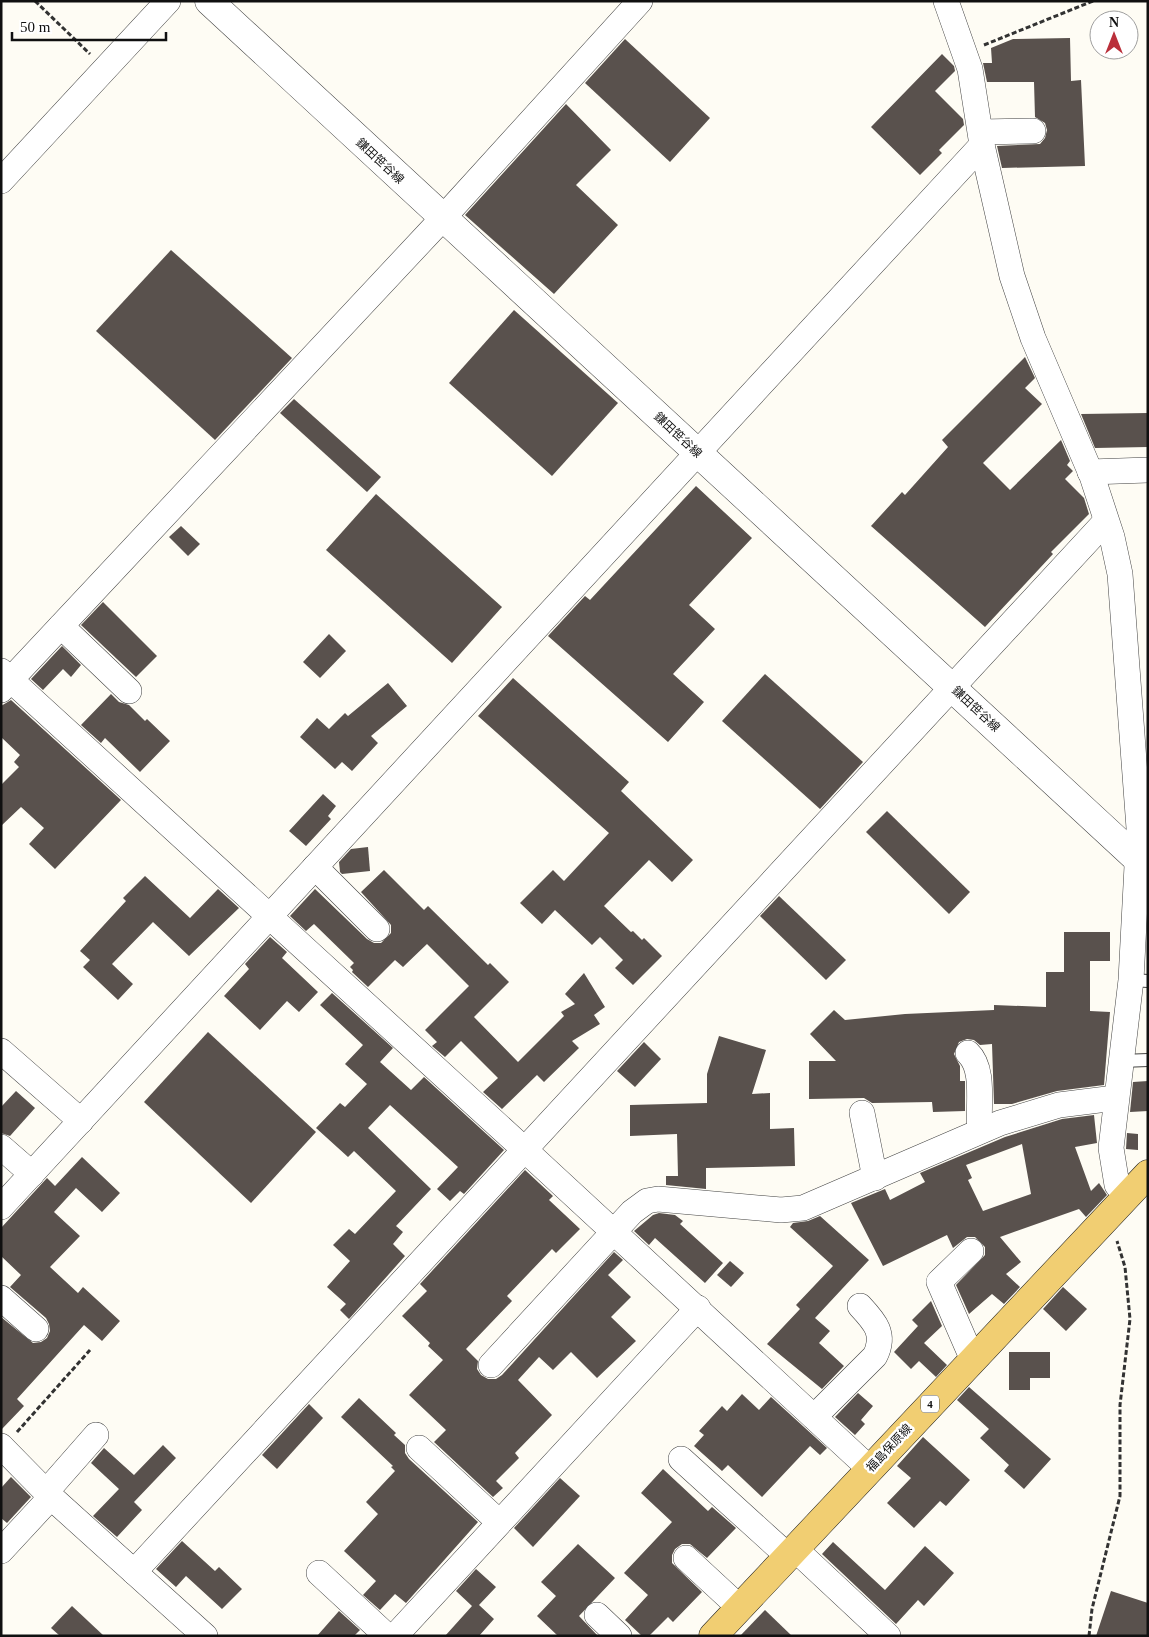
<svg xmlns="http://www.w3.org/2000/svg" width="1149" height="1637" font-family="'Times New Roman','Noto Sans JP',serif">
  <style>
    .building { fill: #59514d; fill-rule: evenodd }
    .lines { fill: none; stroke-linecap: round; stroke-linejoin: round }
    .service-casing { stroke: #434343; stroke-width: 14 }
    .minor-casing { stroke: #434343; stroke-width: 26 }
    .tertiary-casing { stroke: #434343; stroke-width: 29 }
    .primary-casing { stroke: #212121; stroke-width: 29 }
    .path { stroke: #323232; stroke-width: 3; stroke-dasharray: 5 2.5; stroke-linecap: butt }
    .service { stroke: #fff; stroke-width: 12 }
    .minor { stroke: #fff; stroke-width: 25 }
    .tertiary { stroke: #fff; stroke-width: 28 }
    .primary { stroke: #f1ce72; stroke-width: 28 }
    .labels { text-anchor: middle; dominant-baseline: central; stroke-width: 5; stroke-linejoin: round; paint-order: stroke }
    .shield { fill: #fff; stroke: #585858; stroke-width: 1 }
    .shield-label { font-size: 11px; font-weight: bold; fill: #101010 }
    .street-label { font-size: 12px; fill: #101010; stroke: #fff }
  </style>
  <rect width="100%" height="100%" fill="#fefcf4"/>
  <g class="building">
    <path d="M1070,38L1071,81L1081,80L1085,166L1002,168L997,146L1040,144L1045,138L1047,130L1045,123L1035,117L1034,82H987L983,63H992L991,48L1013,39Z"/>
    <path d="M625,39L710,118L670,162L585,83Z"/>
    <path d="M942,54L954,66L955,71L935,91L963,119L964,125L939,150L942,153L920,175L871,127Z"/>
    <path d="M566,104L611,150L576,185L618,225L554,294L465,215Z"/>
    <path d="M171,250L292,358L215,440L96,331Z"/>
    <path d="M514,310L618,403L552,476L449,383Z"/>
    <path d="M1025,357L1035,378L1025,388L1042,404L983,463L1010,490L1061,440L1070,461L1067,465L1073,471L1065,479L1084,498L1089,514L1051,552L1053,554L985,627L871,526L902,492L905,495L948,447L942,440Z"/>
    <path d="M294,399L381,477L367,492L280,413Z"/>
    <path d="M1148,413V447L1095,448L1081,414Z"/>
    <path d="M696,486L752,538L689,605L715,629L673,674L704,702L668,742L548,636L585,596L590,600Z"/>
    <path d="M376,494L502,607L452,663L326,550Z"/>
    <path d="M181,526L200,544L188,556L169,537Z"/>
    <path d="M103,602L157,656L136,677L81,625Z"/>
    <path d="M329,634L346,651L320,678L303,662Z"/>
    <path d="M62,646L81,665L71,677L63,669L43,690L31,679Z"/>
    <path d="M765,674L863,762L820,809L722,721Z"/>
    <path d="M513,678L629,782L621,791L693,860L672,882L649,860L604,906L631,932L633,931L642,940L644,938L662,956L633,985L615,968L623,960L600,937L592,945L555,910L542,924L520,903L553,870L564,881L609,833L478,716Z"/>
    <path d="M388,683L407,706L371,736L378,743L352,771L342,762L335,769L300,737L317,718L329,729L345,713L348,716Z"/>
    <path d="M111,694L119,702L129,705L145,721L147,719L170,741L140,772L105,738L101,743L81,725Z"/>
    <path d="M11,700L121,800L55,869L29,844L44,828L21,807L1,826V785L19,767L14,762L20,755L1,737V706Z"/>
    <path d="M323,794L336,806L328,816L331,819L306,846L289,831Z"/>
    <path d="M887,811L970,892L949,914L866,832Z"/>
    <path d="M368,847L370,871L342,874L340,872L339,862L351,849Z"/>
    <path d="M384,870L424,910L428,906L488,965L490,963L509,982L474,1017L518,1062L564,1016L561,1012L575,1004L565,994L584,973L605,1007L594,1015L600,1024L572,1041L579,1048L544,1082L537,1075L502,1109L483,1092L498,1078L461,1041L445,1057L432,1046L437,1042L425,1030L469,986L427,944L403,967L395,960L368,987L352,972L353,970L350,967L354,963L314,924L306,931L290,916L315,889L367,939L374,943H381L391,933V925L361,892Z"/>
    <path d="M145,876L190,918L218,889L239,908L189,956L153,922L112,964L133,984L118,1000L83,967L90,960L80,951L126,901L123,898Z"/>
    <path d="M779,896L846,960L826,980L760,916Z"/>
    <path d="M1064,932H1110V961H1090V1011L1110,1012L1104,1085L1057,1091L1012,1104H994L992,1044L980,1045L974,1040L967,1039L959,1042L954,1054L960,1066V1081H965V1111L933,1112L932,1102L872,1103L864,1098L809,1099V1061H836L810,1034L834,1010L845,1020L905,1014L994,1010V1005L1046,1007V972H1064Z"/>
    <path d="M270,937L287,952L282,958L318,992L299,1012L287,1001L260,1030L224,996L249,969L245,964Z"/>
    <path d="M332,993L393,1048L380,1062L411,1090L424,1077L504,1150L464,1194L460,1191L450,1201L437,1189L458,1167L390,1105L368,1128L431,1189L396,1226L403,1232L393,1244L405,1256L349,1319L340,1310L346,1304L327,1287L350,1261L333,1245L349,1229L355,1234L396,1191L354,1151L348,1157L316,1128L340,1103L345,1107L367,1084L345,1064L363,1045L320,1005Z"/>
    <path d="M208,1032L316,1132L251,1203L144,1102Z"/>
    <path d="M719,1036L766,1050L752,1094L770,1093V1129L794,1128L795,1166L706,1168V1189L666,1185V1176H678L677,1134L630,1136V1105L707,1103V1074Z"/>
    <path d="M644,1042L661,1059L635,1087L617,1071Z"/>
    <path d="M1148,1081V1111L1130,1112L1133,1082Z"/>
    <path d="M16,1091L35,1108L10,1136L1,1133V1107Z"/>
    <path d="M1094,1115L1097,1143L1075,1147L1091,1191L1099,1183L1107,1195L1086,1217L1079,1209L1000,1237L1021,1262L1006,1274L1020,1287L1004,1304L992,1294L969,1314L956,1285L985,1255V1247L975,1237H967L953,1248L947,1235L883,1266L851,1203L885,1189L890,1200L925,1182L920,1173L1005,1137L1062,1119ZM1022,1144L1031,1194L983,1211L968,1180L972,1178L966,1165Z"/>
    <path d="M1127,1133L1138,1134V1150L1126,1149Z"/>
    <path d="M82,1157L120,1193L102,1212L76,1188L54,1212L80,1236L50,1267L78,1293L83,1287L120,1321L102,1341L84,1325L17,1399L24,1406L1,1430V1317L33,1343L41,1342L47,1338L50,1331L49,1324L46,1318L10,1287L21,1275L1,1256V1228L47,1178L55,1186Z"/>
    <path d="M525,1170L553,1196L549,1200L580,1229L556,1253L552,1249L507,1296L512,1301L466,1349L478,1361L477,1369L481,1375L488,1379H496L502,1375L614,1252L623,1260L608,1275L631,1297L611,1317L636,1341L597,1378L571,1352L553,1370L539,1357L518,1380L552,1415L515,1453L519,1458L496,1481L503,1488L493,1497L434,1442L446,1430L409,1395L443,1360L428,1346L430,1343L402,1316L427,1291L420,1284Z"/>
    <path d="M659,1213L675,1215L683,1221L680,1224L723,1263L705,1283L655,1238L649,1245L634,1231L653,1215Z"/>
    <path d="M820,1216L869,1260L815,1318L830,1331L819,1343L844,1366L822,1389L767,1344L800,1309L796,1305L833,1266L790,1227L793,1223L808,1221Z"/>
    <path d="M730,1261L744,1273L731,1287L717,1275Z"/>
    <path d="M1063,1287L1087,1309L1066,1331L1043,1309Z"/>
    <path d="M931,1301L942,1326L924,1343L947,1365L936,1377L919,1361L911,1369L894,1352L918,1326L912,1320Z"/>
    <path d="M1009,1352H1050V1378H1030V1390H1009Z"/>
    <path d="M969,1387L1051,1459L1024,1489L1004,1471L1009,1465L980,1438L989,1429L957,1400Z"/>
    <path d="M858,1393L873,1406L861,1420L865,1424L855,1435L835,1417Z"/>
    <path d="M742,1394L759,1410L771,1397L827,1448L820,1455L810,1446L762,1497L728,1465L722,1471L694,1446L704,1435L699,1431L722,1406L727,1411Z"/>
    <path d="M359,1398L396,1433L394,1435L405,1445V1453L409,1459L478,1522L406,1603L395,1594L380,1610L363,1595L376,1581L344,1551L378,1514L366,1502L395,1471L391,1467L393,1466L341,1417Z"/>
    <path d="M309,1404L323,1418L277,1469L262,1455Z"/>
    <path d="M923,1437L970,1480L946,1506L940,1501L914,1528L887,1503L911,1478L897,1466Z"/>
    <path d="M163,1445L176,1458L134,1502L142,1510L117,1537L93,1516L119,1489L91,1463L104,1448L134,1475Z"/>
    <path d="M663,1469L708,1511L712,1507L736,1528L707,1558L690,1544H682L675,1549L672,1555V1563L702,1592L673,1622L668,1617L649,1636H642L625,1620L648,1595L624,1573L672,1522L641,1493Z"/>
    <path d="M11,1477L31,1497L7,1523L1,1518V1488Z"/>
    <path d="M560,1478L580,1496L533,1547L514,1528Z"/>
    <path d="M182,1541L215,1571L219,1567L242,1589L222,1609L186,1576L176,1587L156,1569Z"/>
    <path d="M833,1542L885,1590L925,1546L954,1573L924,1606L918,1600L896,1624L822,1554Z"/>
    <path d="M578,1544L615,1578L579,1616L598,1636H558L537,1616L556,1596L541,1582Z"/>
    <path d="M476,1569L496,1587L479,1605L494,1619L479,1636H445L472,1606L456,1591Z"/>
    <path d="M1111,1591L1148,1603V1636H1096Z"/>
    <path d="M72,1606L104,1636H60L51,1628Z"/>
    <path d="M765,1610L792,1636H740Z"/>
    <path d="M339,1611L360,1630L354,1636H317Z"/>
  </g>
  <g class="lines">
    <g class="service-casing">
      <g id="service">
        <path d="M1131,980L1148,981"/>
        <path d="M1121,1061L1148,1060"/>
      </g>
    </g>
    <g class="minor-casing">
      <g id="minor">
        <path d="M946,1L970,69L982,145L1012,276L1033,338L1092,476L1112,537L1120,574L1139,828L1131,980L1111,1148L1117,1185L1127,1196"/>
        <path d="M981,132L1033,131"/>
        <path d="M1,181L168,1"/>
        <path d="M1090,472L1148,470"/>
        <path d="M61,626L129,691"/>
        <path d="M1,671L525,1150L870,1469"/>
        <path d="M1,690L442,219L640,1"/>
        <path d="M315,867L377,929"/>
        <path d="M1,1051L81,1121"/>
        <path d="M968,1053C986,1070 977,1108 980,1131"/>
        <path d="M862,1113L875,1178"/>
        <path d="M1,1147L32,1174"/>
        <path d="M1,1207L982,145"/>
        <path d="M971,1251L939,1282L973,1360"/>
        <path d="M1,1298L36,1329"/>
        <path d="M491,1365L632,1212L647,1201L658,1199L781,1210L803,1208L1000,1123L1059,1105L1115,1098"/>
        <path d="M814,1417L875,1356C886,1334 875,1322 860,1306"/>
        <path d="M1,1446L51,1497L205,1636"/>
        <path d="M419,1448L499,1522"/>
        <path d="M681,1459L789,1557"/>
        <path d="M46,1492L96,1435"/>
        <path d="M796,1550L888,1636"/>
        <path d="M1,1551L51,1497"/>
        <path d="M686,1558L740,1608"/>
        <path d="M134,1572L1106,521"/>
        <path d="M319,1573L387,1636"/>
        <path d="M597,1615L619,1636"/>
        <path d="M395,1636L698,1308"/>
      </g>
    </g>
    <g class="tertiary-casing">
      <path id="tertiary" d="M209,1L1148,869"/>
    </g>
    <g class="primary-casing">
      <path id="primary" d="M713,1636L1148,1174"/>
    </g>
    <g class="path">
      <path d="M35,1L90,54"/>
      <path d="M984,45L1093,1"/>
      <path d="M17,1432L90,1350"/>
      <path d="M1089,1636L1092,1609L1120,1496V1405L1130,1319L1125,1267L1117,1241"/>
    </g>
    <use href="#service" class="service"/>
    <use href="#minor" class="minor"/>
    <use href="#tertiary" class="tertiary"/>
    <use href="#primary" class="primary"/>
  </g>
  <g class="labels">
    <rect class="shield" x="921" y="1395.5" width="18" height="17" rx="4"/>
    <g class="shield-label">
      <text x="930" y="1404">4</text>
    </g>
    <g class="street-label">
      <text transform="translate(380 161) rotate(43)">鎌田笹谷線</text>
      <text transform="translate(678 435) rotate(43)">鎌田笹谷線</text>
      <text transform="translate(976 709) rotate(43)">鎌田笹谷線</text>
      <text transform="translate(889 1448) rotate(-47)">福島保原線</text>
    </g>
  </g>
  <rect width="1149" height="1637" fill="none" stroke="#101010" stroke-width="5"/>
  <g transform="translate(1114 35)"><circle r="24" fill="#ffffff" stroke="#9f9f9f"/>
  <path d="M0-4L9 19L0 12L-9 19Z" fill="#ba2f3a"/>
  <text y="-8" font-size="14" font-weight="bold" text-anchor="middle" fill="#101010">N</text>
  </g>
  <path d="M12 32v8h154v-8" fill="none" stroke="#101010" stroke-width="2.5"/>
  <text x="20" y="32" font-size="15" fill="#101010" stroke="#ffffff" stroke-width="4" paint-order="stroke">50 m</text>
</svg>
